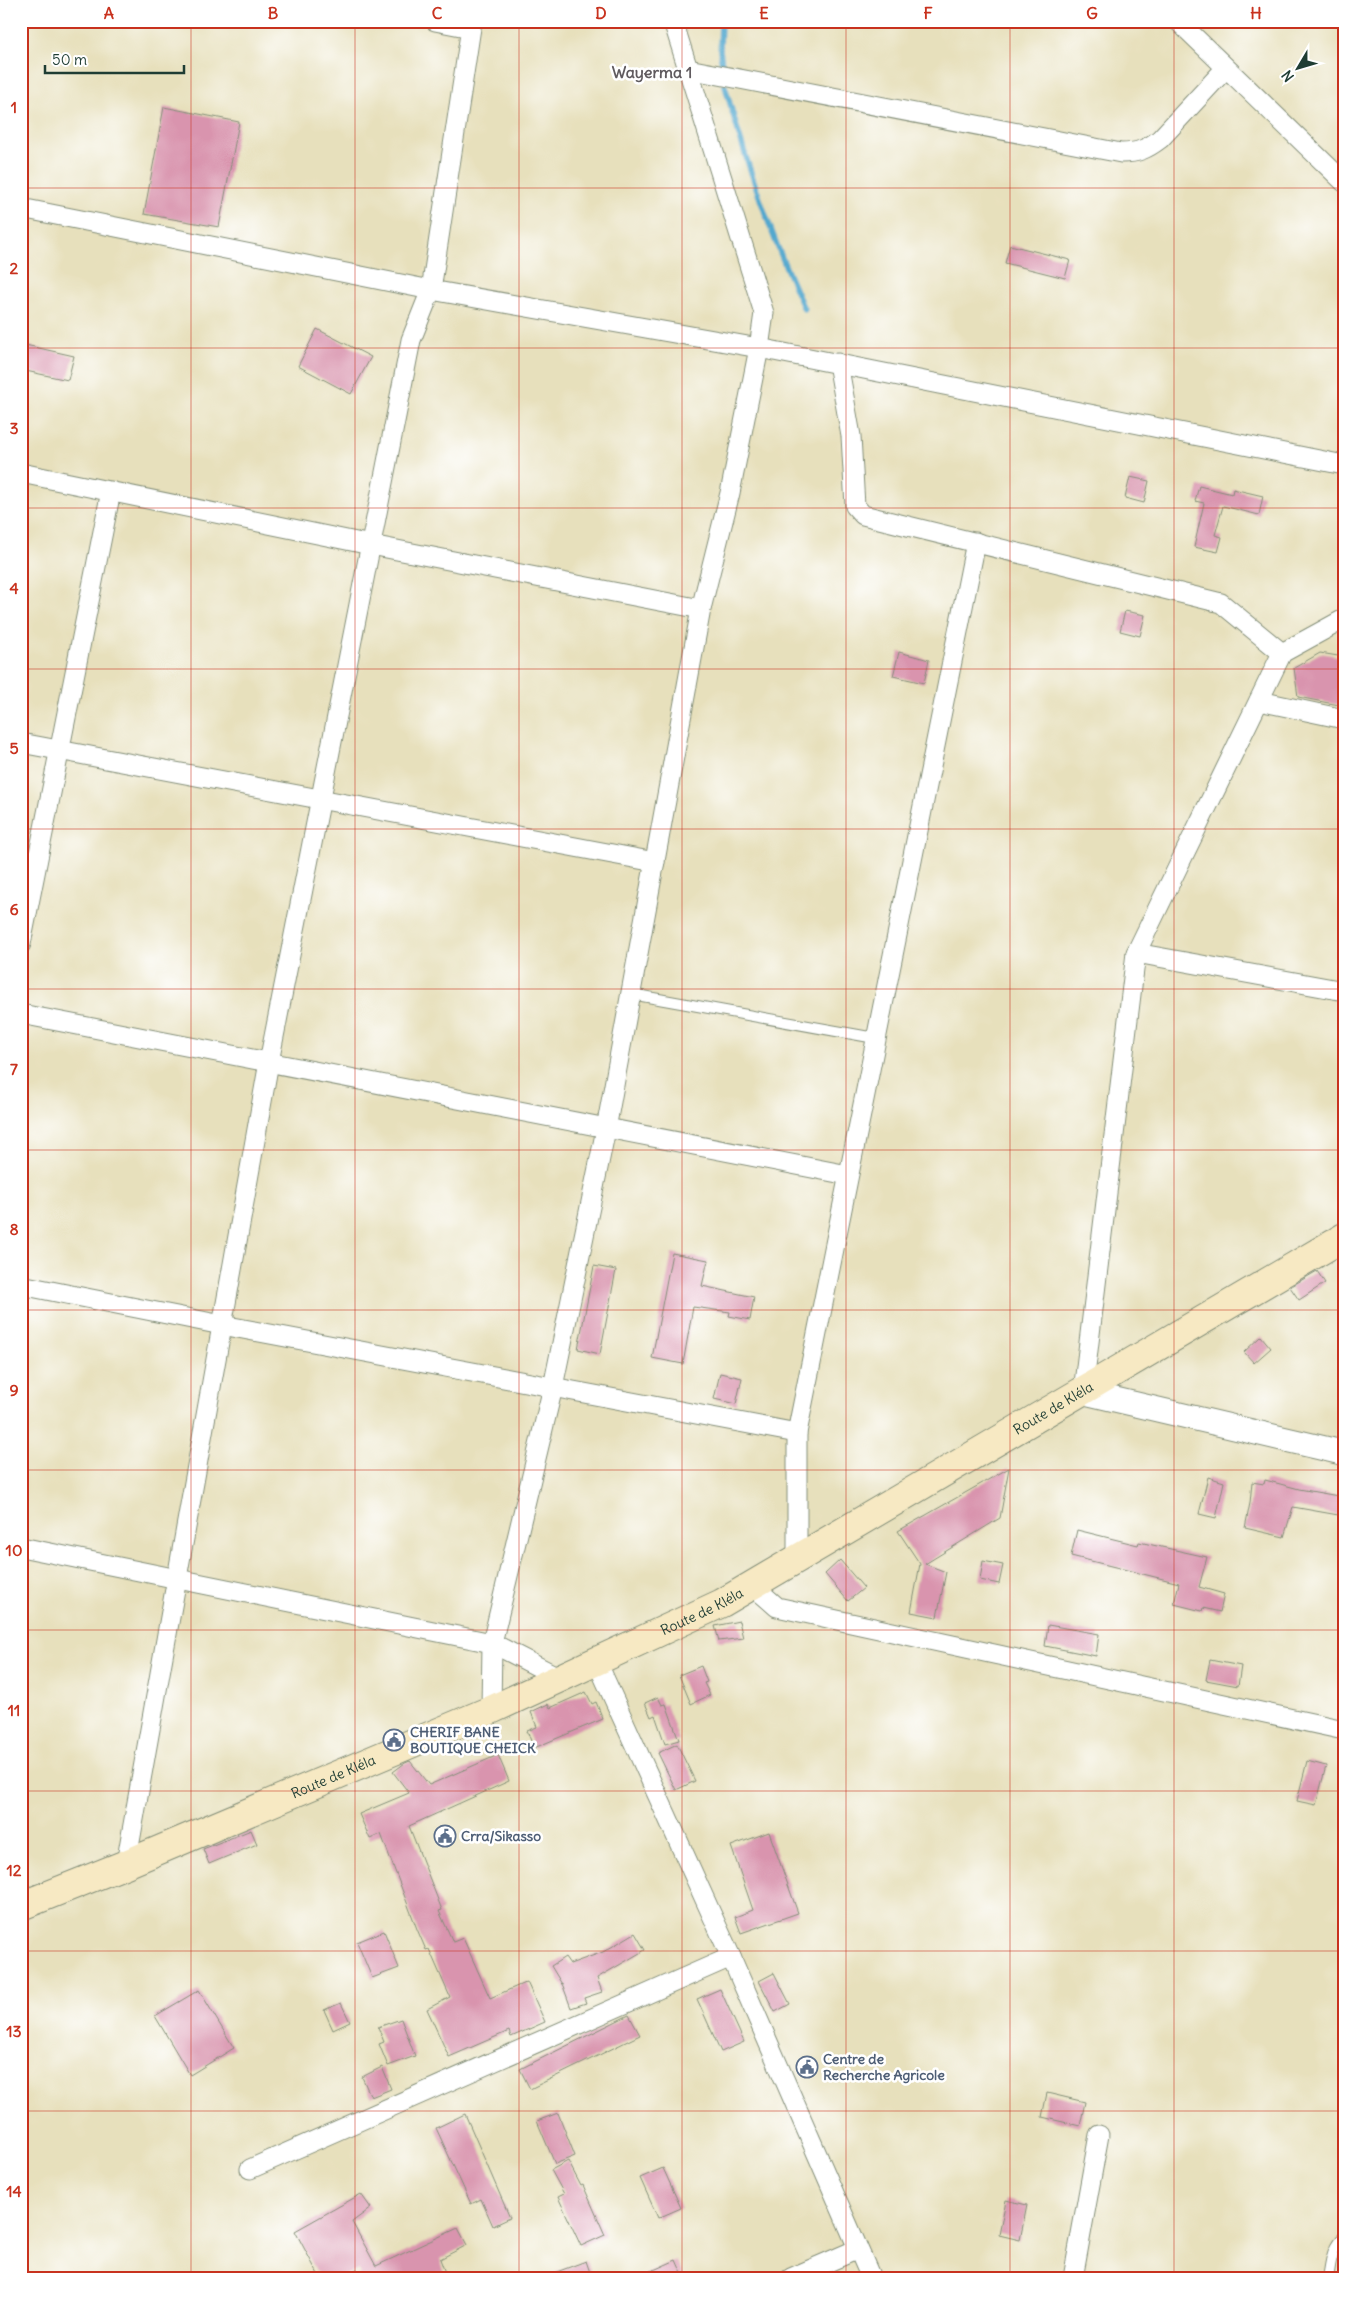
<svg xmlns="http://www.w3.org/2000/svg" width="1365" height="2299" font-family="Delius,sans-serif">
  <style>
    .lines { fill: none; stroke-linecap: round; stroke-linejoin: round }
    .stream { stroke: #52a8ce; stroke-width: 5.5 }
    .building { fill: #d994ae }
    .service-casing { stroke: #838e78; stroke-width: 12 }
    .minor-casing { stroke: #838e78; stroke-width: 21 }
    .tertiary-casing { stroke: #838e78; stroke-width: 26 }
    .secondary-casing { stroke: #838e78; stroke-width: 30 }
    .service { stroke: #fff; stroke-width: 10 }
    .minor { stroke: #fff; stroke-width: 19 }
    .tertiary { stroke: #fff; stroke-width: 24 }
    .secondary { stroke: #f7e9c3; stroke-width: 28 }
    .grid { fill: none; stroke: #c8321e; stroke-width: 1; stroke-opacity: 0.55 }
    .labels { text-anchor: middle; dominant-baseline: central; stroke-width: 5; stroke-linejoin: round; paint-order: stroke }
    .street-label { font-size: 14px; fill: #1f3d34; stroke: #fff }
    .service-label { font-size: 14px; font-weight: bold; fill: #4e5e75; stroke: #fff; text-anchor: start }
    .quarter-label { font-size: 16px; font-weight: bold; fill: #605b5f; stroke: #fff }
    .neatline { fill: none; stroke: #c8321e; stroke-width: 2 }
    .grid-label { font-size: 16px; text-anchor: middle; font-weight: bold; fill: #c8321e }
  </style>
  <rect width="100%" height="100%" fill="#fff"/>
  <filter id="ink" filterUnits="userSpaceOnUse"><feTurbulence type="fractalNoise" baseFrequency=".02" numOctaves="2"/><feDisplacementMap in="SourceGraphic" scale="10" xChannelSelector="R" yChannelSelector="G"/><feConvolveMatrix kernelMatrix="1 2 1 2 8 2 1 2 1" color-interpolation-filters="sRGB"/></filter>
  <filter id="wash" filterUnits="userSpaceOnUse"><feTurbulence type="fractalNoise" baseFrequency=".0096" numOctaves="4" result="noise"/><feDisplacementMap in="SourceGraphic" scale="20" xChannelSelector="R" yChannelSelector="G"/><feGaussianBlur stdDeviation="1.12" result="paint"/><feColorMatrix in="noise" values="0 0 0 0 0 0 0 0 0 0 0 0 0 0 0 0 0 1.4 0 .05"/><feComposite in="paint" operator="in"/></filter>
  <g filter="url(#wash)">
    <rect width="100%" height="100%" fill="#e7e0bc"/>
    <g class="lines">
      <g class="stream">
        <path d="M721,21L720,50L722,65"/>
        <path d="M725,86C746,162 771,237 804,309"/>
      </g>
    </g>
    <g id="blocks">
      <g class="building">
        <path d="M164,107L239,122L219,227L144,214Z"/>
        <path d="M1010,245L1070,260L1065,278L1005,263Z"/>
        <path d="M317,329L371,357L351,394L298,366Z"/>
        <path d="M21,344L74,356L68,380L21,370Z"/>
        <path d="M1130,477L1149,481L1144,503L1125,498Z"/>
        <path d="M1199,486L1232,494L1233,489L1263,496L1259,515L1223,506L1215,535L1222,537L1218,552L1194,547L1204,503L1195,501Z"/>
        <path d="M1125,611L1145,615L1140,636L1120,631Z"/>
        <path d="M899,652L929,660L924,683L893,676Z"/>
        <path d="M1320,653L1344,657V706L1298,697L1294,668Z"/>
        <path d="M672,1253L708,1260L702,1286L754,1297L750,1320L729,1316L730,1312L693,1307L683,1364L652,1358Z"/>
        <path d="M594,1266L616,1270L600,1354L578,1349Z"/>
        <path d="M1317,1271L1325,1283L1299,1300L1290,1287Z"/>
        <path d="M1261,1336L1271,1348L1254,1363L1244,1352Z"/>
        <path d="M720,1373L742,1378L736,1404L714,1399Z"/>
        <path d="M1009,1468L1000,1518L925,1564L946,1572L937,1617L911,1612L920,1564L898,1531Z"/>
        <path d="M1208,1477L1224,1482L1216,1518L1199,1514Z"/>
        <path d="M1265,1480L1299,1489L1344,1497V1516L1293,1507L1284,1537L1245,1528L1250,1503L1252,1482L1264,1484Z"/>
        <path d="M1077,1530L1138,1545L1139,1542L1207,1557L1199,1587L1224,1594L1220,1612L1203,1608L1202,1611L1174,1604L1179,1583L1071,1556Z"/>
        <path d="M840,1560L864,1588L848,1601L825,1574Z"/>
        <path d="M983,1561L1003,1565L999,1584L980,1580Z"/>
        <path d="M739,1621L743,1638L719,1641L715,1626Z"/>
        <path d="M1048,1625L1099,1634L1096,1656L1045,1646Z"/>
        <path d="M1210,1660L1241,1666L1238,1686L1206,1680Z"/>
        <path d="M701,1666L707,1682L704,1683L710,1695L691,1704L679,1675Z"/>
        <path d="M586,1692L592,1704L596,1702L603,1719L534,1748L527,1731L537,1727L531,1712L548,1704L550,1708Z"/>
        <path d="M658,1697L662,1705L666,1704L679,1740L665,1744L655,1715L651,1717L645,1703Z"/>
        <path d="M677,1744L695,1781L676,1790L658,1753Z"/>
        <path d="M498,1755L509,1781L409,1826L442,1910L439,1911L453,1942L463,1938L490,1998L527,1982L545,2022L511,2037L509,2031L449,2057L427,2009L450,1997L429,1949L426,1950L417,1929L381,1834L370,1839L359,1814L409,1793L393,1772L405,1763L410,1761L429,1785Z"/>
        <path d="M1307,1761L1326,1766L1316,1805L1297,1801Z"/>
        <path d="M251,1830L257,1844L209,1864L203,1849Z"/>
        <path d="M769,1832L798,1913L741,1933L735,1917L753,1910L731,1846Z"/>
        <path d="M384,1931L399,1968L372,1978L357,1942Z"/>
        <path d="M635,1933L645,1950L597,1978L602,1992L584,1998L586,2003L571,2008L563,1986L551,1966L565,1957L570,1964L603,1952Z"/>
        <path d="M774,1973L790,2004L775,2012L759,1981Z"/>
        <path d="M720,1989L744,2042L721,2052L697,1999Z"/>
        <path d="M199,1990L234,2048L190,2075L155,2016Z"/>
        <path d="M341,2003L350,2022L333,2030L324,2010Z"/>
        <path d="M629,2015L640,2035L530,2089L520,2069Z"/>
        <path d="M401,2019L415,2056L388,2066L379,2044L384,2042L378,2027Z"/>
        <path d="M382,2067L391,2089L371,2097L362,2077Z"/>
        <path d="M1047,2093L1085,2102L1080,2126L1042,2117Z"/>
        <path d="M558,2113L575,2156L555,2164L537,2121Z"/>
        <path d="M465,2114L510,2218L493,2226L481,2199L471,2204L436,2128Z"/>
        <path d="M568,2161L581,2186L583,2185L605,2235L581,2246L558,2197L564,2194L551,2170Z"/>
        <path d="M663,2168L681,2208L658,2218L640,2178Z"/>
        <path d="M361,2194L371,2208L352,2222L376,2266L458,2228L467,2245L440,2259L447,2278H350L360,2274L357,2269L341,2278H320L295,2231Z"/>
        <path d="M1006,2200L1027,2205L1020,2240L999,2235Z"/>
        <path d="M676,2260L684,2278H636Z"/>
        <path d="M586,2261L592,2278H546V2276Z"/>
      </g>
    </g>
  </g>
  <g filter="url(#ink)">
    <use href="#blocks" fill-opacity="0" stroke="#838e78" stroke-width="1"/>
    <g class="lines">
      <g class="service-casing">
        <g id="service">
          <path d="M631,994L875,1038"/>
          <path d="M1328,2278C1331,2263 1331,2247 1344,2237"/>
        </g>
      </g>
      <g class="minor-casing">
        <g id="minor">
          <path d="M435,21L471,28"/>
          <path d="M1178,21L1344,182"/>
          <path d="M688,69L1121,153C1138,153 1147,149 1160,139L1226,68"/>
          <path d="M21,208L431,290L759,348L1344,465"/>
          <path d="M838,363L851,436L855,506L863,515L1221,603L1282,653"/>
          <path d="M21,473L371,545L701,609"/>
          <path d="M1259,701L1344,719"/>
          <path d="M21,743L655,862"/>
          <path d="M21,944L111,491"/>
          <path d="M1136,953L1344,991"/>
          <path d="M21,1014L848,1175"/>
          <path d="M21,1285L222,1325L797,1433"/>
          <path d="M1083,1392L1136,953L1282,653L1344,619"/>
          <path d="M21,1547L492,1643L560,1678"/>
          <path d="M797,1559V1433L976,542"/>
          <path d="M753,1586L777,1607L1344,1730"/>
          <path d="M597,1662L731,1957L871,2278"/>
          <path d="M491,1710L492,1643L553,1387L606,1129L701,609L730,493L759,348L764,313L673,21"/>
          <path d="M126,1864L269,1062L411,340L431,290L472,21"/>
          <path d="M250,2169L731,1957"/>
          <path d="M791,2278L858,2249"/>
          <path d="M1073,2278L1099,2135"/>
        </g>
      </g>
      <g class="tertiary-casing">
        <path id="tertiary" d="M1083,1392L1344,1453"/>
      </g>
      <g class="secondary-casing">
        <g id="secondary">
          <path id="s1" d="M21,1906L126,1864L491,1710L722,1603L1344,1237"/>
        </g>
      </g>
      <use href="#service" class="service"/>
      <use href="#minor" class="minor"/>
      <use href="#tertiary" class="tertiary"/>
      <use href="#secondary" class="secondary"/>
    </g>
  </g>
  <path class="grid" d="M191,21V2278M355,21V2278M519,21V2278M682,21V2278M846,21V2278M1010,21V2278M1174,21V2278M21,188H1344M21,348H1344M21,508H1344M21,669H1344M21,829H1344M21,989H1344M21,1150H1344M21,1310H1344M21,1470H1344M21,1630H1344M21,1791H1344M21,1951H1344M21,2111H1344"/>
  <defs>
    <g id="civic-ring" transform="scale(1.125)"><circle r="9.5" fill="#fff" stroke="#5c6f8a" stroke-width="1.5"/><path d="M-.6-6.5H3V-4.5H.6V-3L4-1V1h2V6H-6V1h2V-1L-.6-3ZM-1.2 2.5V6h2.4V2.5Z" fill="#5c6f8a"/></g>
  </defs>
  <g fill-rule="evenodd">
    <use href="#civic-ring" x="394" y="1740"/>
    <use href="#civic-ring" x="445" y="1836"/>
    <use href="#civic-ring" x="807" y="2067"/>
  </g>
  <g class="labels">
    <g class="street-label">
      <text stroke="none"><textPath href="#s1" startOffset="1148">Route de Kléla</textPath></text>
      <text stroke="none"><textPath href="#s1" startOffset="742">Route de Kléla</textPath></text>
      <text stroke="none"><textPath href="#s1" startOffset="338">Route de Kléla</textPath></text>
    </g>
    <g class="service-label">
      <text x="410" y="1732">CHERIF BANE<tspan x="410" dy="16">BOUTIQUE CHEICK</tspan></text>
      <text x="461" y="1836">Crra/Sikasso</text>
      <text x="823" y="2059">Centre de<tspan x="823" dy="16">Recherche Agricole</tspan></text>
    </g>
    <g class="quarter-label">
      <text x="652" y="72">Wayerma 1</text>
    </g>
  </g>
  <rect width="1365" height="2299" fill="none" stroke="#fff" stroke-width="55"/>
  <g transform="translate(1298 68) rotate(232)" stroke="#ffffff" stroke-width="4" paint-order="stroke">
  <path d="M0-4L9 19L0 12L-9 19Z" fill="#1f3d34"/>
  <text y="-8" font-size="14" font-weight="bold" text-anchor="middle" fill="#1f3d34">N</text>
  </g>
  <path d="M45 65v8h139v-8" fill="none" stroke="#1f3d34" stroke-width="2.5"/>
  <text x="52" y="65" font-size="15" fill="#1f3d34" stroke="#ffffff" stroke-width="4" paint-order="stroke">50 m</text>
  <rect x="28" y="28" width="1310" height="2244" class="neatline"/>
  <g class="grid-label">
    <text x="109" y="19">A</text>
    <text x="273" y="19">B</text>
    <text x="437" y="19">C</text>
    <text x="601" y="19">D</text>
    <text x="764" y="19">E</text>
    <text x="928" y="19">F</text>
    <text x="1092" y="19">G</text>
    <text x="1256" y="19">H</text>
    <text x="14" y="113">1</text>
    <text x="14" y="274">2</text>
    <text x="14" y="434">3</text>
    <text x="14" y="594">4</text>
    <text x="14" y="754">5</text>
    <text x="14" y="915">6</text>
    <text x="14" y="1075">7</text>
    <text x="14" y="1235">8</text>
    <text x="14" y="1396">9</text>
    <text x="14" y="1556">10</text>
    <text x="14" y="1716">11</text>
    <text x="14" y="1876">12</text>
    <text x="14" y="2037">13</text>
    <text x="14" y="2197">14</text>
  </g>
</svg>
